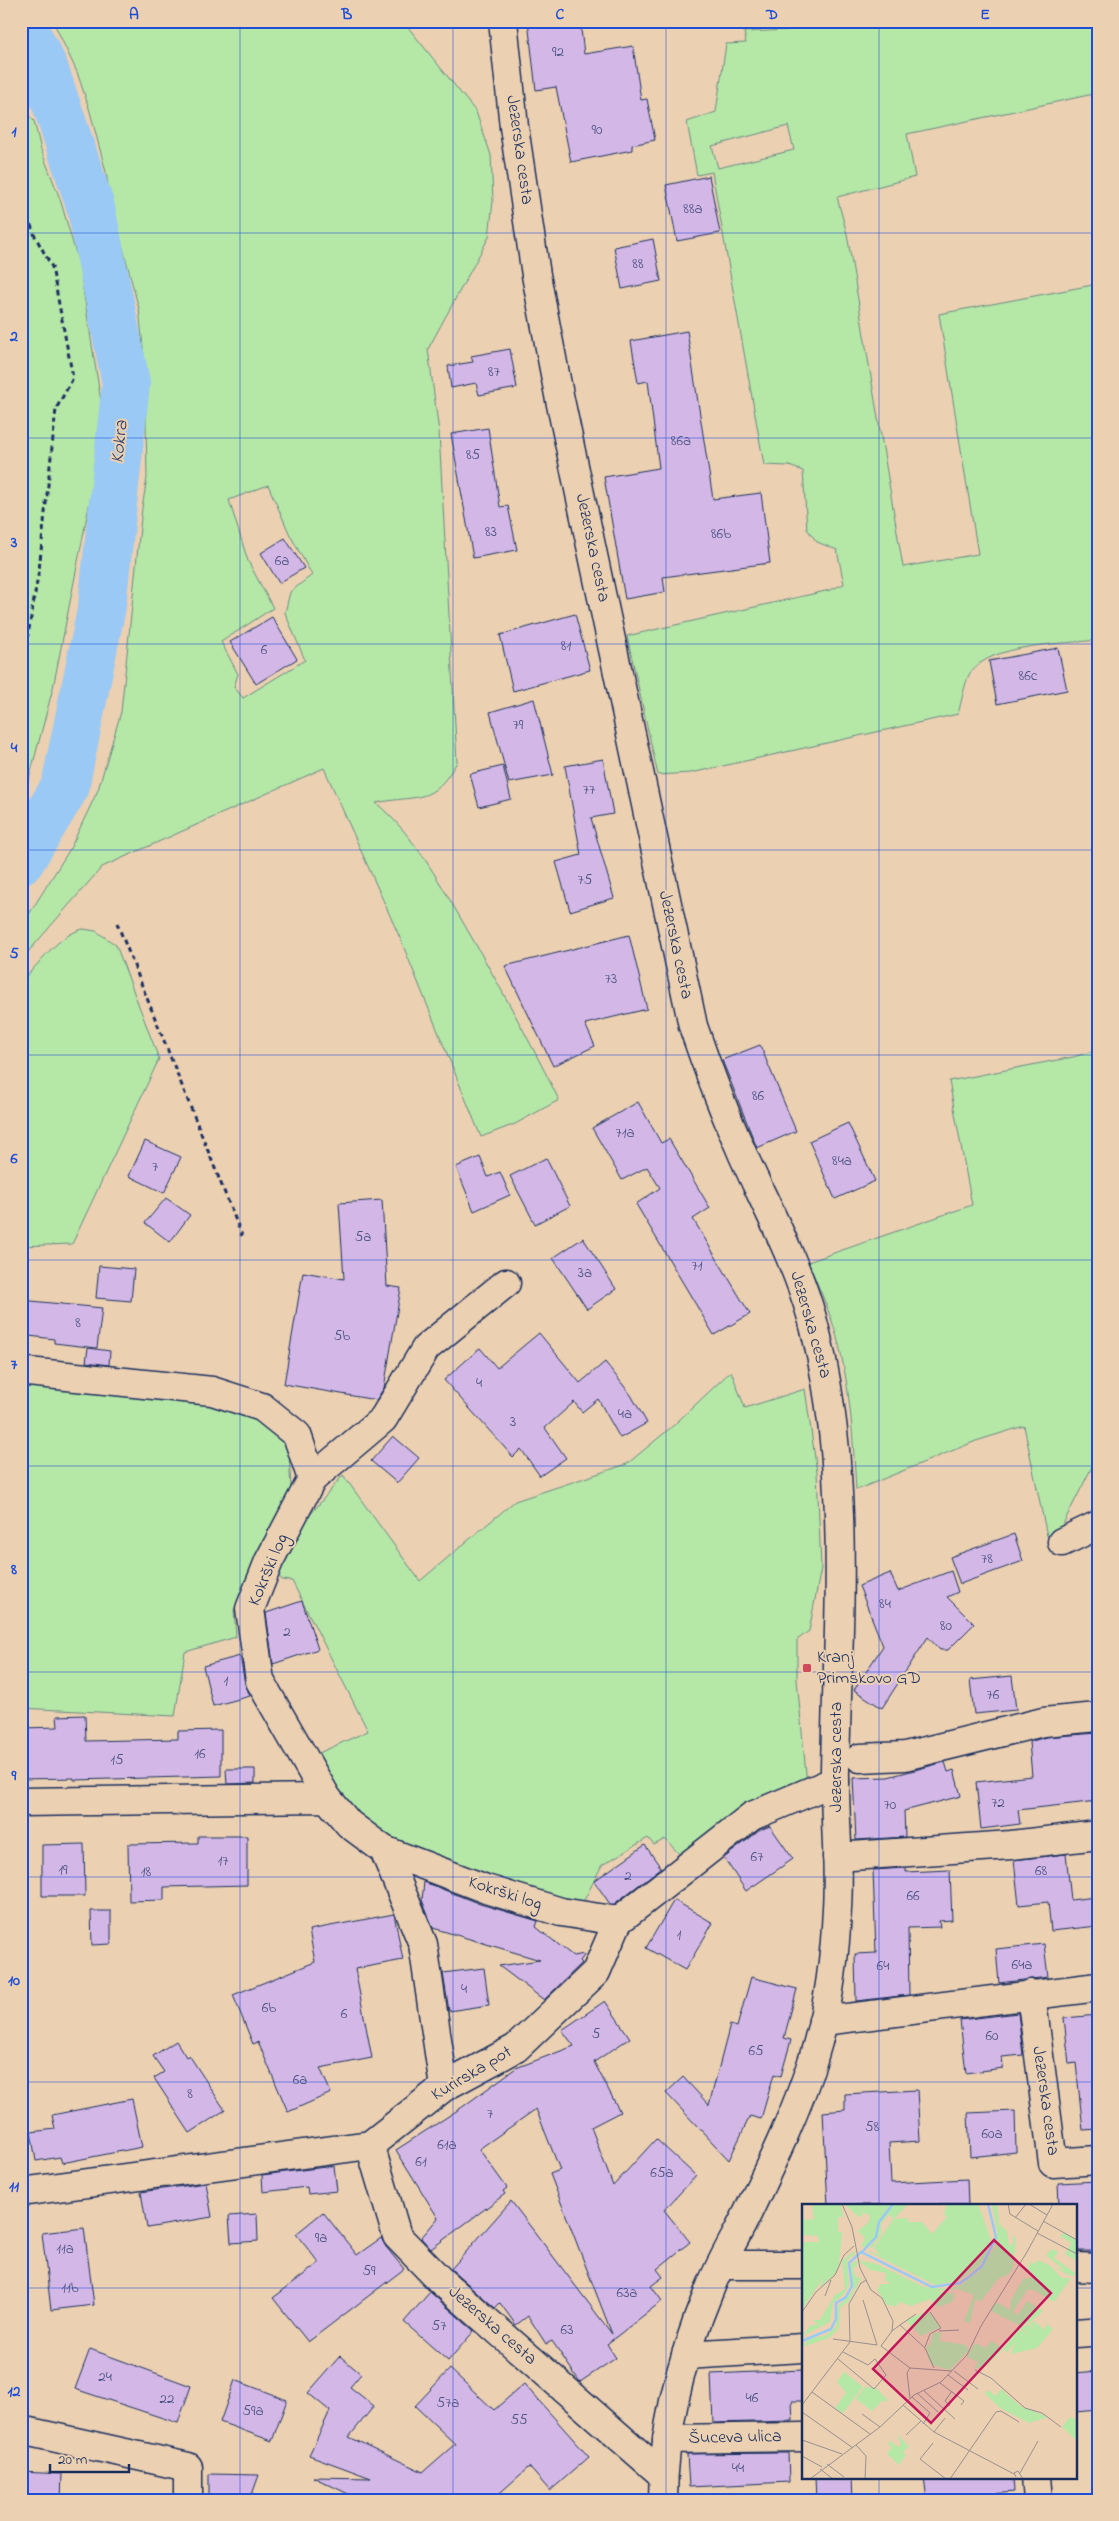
<svg xmlns="http://www.w3.org/2000/svg" width="1119" height="2521" font-family="'Indie Flower',sans-serif">
  <style>
    .green { fill: #b5e7a7; stroke: #688b82; fill-rule: evenodd }
    .lines { fill: none; stroke-linecap: round; stroke-linejoin: round }
    .river { stroke: #9ac9f5; stroke-width: 48 }
    .building { fill: #d3b8e7; stroke: #1b2f5e }
    .minor-casing { stroke: #1b2f5e; stroke-width: 31 }
    .path { stroke: #1b2f5e; stroke-width: 3; stroke-dasharray: 5 4; stroke-linecap: butt }
    .minor { stroke: #ebd0b2; stroke-width: 28 }
    .grid { fill: none; stroke: #1d4ed8; stroke-width: 1; stroke-opacity: 0.55 }
    .poi-dot { fill: #d1495b; stroke: #ebd0b2; stroke-width: 2 }
    .labels { text-anchor: middle; dominant-baseline: central; stroke-width: 4; stroke-linejoin: round; paint-order: stroke }
    .number-label { font-size: 15px; fill: #495180 }
    .street-label { font-size: 18px; fill: #1b2f5e; stroke: #ebd0b2 }
    .poi-label { font-size: 18px; fill: #1b2f5e; stroke: #ebd0b2; text-anchor: start }
    .water-label { font-size: 19px; font-style: italic; fill: #283e6d; stroke: #ebd0b2 }
    .inset-river { fill: none; stroke: #9ac9f5; stroke-width: 2.5 }
    .inset-road { fill: none; stroke: #989090; stroke-width: 1 }
    .view { fill: #c2185b; fill-opacity: 0.15; stroke: #c2185b; stroke-width: 2.5 }
    .inset-edge { fill: none; stroke: #1b2f5e; stroke-width: 2.5 }
    .neatline { fill: none; stroke: #1d4ed8; stroke-width: 2 }
    .grid-label { font-size: 16px; text-anchor: middle; font-weight: bold; fill: #1d4ed8 }
  </style>
  <rect width="100%" height="100%" fill="#ebd0b2"/>
  <filter id="ink" filterUnits="userSpaceOnUse"><feTurbulence type="fractalNoise" baseFrequency=".02" numOctaves="2"/><feDisplacementMap in="SourceGraphic" scale="10" xChannelSelector="R" yChannelSelector="G"/><feConvolveMatrix kernelMatrix="1 2 1 2 8 2 1 2 1" color-interpolation-filters="sRGB"/></filter>
  <g filter="url(#ink)">
    <g class="green">
      <path d="M53,21H403L476,112L491,155L493,201L489,237L428,349L439,432L457,762C431,806 420,794 376,803C413,834 437,878 461,919C496,979 529,1039 559,1100L515,1124L481,1137L400,938L324,768L102,867L21,960V927L70,849L98,790L121,712L142,508L147,478L145,366L139,309L110,199L106,172L89,108L77,72ZM268,485L290,535L312,575L290,592L285,613L305,660L243,698L234,687L238,674L221,642L273,608L248,561L229,500Z"/>
      <path d="M790,21H1098V93L907,134L915,177L837,197L847,234L903,567L978,554L939,314L1098,284V640C1064,644 991,643 970,673C965,681 961,704 958,714L691,773L658,775L627,636L830,590L844,584L837,550L817,542L807,529L803,471L789,466L764,465L712,172L697,175L687,122L716,112L726,44L746,43L744,32L789,30ZM788,126L794,150L718,168L712,146Z"/>
      <path d="M21,108L34,121L41,150L60,199L79,264L103,414L98,460L53,688L29,779L21,799Z"/>
      <path d="M83,929L96,931L116,945L159,1059L72,1244L21,1246V982C38,965 58,935 83,929Z"/>
      <path d="M1098,1050V1455L1059,1532L1047,1536L1024,1426L976,1441L856,1490C853,1436 850,1379 834,1327C827,1305 817,1283 808,1262L972,1205L949,1081L1073,1057Z"/>
      <path d="M731,1371L745,1408L805,1389L817,1472L821,1568L809,1631L797,1640V1680L807,1784L680,1855L665,1839L654,1845L648,1838L602,1865L579,1910L371,1833L310,1757L368,1731L292,1581L282,1580L273,1568L292,1537L343,1475L420,1581L515,1501L627,1464L674,1425Z"/>
      <path d="M21,1384L152,1397L243,1409L283,1437L289,1453L291,1489L234,1610L236,1637L185,1652L175,1716L21,1708Z"/>
    </g>
    <g class="lines">
      <path class="river" d="M21,23L44,68L91,208L126,383L102,606L65,787L21,860"/>
    </g>
    <g class="building">
      <path d="M528,21H580L584,54L633,46L641,100L647,99L655,140L632,145V150L571,162L556,87L536,90Z"/>
      <path d="M709,176L720,233L677,241L666,185Z"/>
      <path d="M653,239L661,281L622,289L614,247Z"/>
      <path d="M687,331L713,499L761,493L770,563L663,577L665,592L625,599L604,477L659,468L648,381L638,383L631,341Z"/>
      <path d="M510,349L517,388L479,395L476,383L451,388L448,366L473,362L471,356Z"/>
      <path d="M488,428L500,507L508,506L517,550L473,558L451,434Z"/>
      <path d="M285,538L304,568L279,583L261,553Z"/>
      <path d="M575,614L590,670L513,691L500,635Z"/>
      <path d="M272,617L297,659L256,684L230,642Z"/>
      <path d="M1058,648L1067,690L997,704L989,661Z"/>
      <path d="M534,699L553,775L509,783L490,712Z"/>
      <path d="M603,759L613,814L591,818L614,898L570,911L556,862L581,855L565,766Z"/>
      <path d="M503,766L511,799L479,807L470,774Z"/>
      <path d="M629,935L647,1009L585,1024L595,1046L553,1066L505,966Z"/>
      <path d="M760,1045L796,1131L757,1148L722,1060Z"/>
      <path d="M638,1102L661,1143L669,1139L710,1208L693,1219L750,1314L714,1335L636,1204L660,1188L647,1167L622,1180L592,1128Z"/>
      <path d="M848,1123L875,1181L835,1199L809,1141Z"/>
      <path d="M145,1141L181,1157L164,1193L129,1176Z"/>
      <path d="M480,1157L488,1177L500,1172L510,1195L474,1211L456,1167Z"/>
      <path d="M546,1158L570,1206L535,1224L510,1176Z"/>
      <path d="M166,1198L190,1215L170,1242L145,1223Z"/>
      <path d="M382,1200L387,1286L401,1288L384,1388L376,1400L284,1384L303,1272L344,1279L339,1203Z"/>
      <path d="M583,1238L616,1289L587,1309L553,1258Z"/>
      <path d="M99,1266L134,1269L131,1301L96,1298Z"/>
      <path d="M21,1300L102,1308L97,1348L54,1343V1339L21,1335Z"/>
      <path d="M539,1333L580,1383L605,1362L631,1395L647,1423L620,1438L598,1399L582,1412L574,1402L545,1428L566,1458L540,1476L521,1449L513,1457L444,1380L480,1348L497,1368Z"/>
      <path d="M88,1348L110,1351L109,1365L86,1362Z"/>
      <path d="M393,1436L419,1458L397,1483L371,1461Z"/>
      <path d="M1014,1534L1023,1561L960,1584L950,1557Z"/>
      <path d="M951,1571L958,1592L947,1597L974,1624L948,1650H940L928,1637L882,1708L854,1690L883,1646L859,1586L890,1573L898,1591Z"/>
      <path d="M302,1601L318,1649L273,1664L266,1613Z"/>
      <path d="M240,1656L245,1684L250,1696L213,1706L203,1666Z"/>
      <path d="M1012,1676L1016,1710L974,1714L970,1680Z"/>
      <path d="M85,1715L86,1741L178,1739V1731L221,1730V1776L74,1780V1778L21,1779V1728L58,1727L57,1716Z"/>
      <path d="M1098,1733V1801L1018,1810L1020,1824L981,1829L976,1782L1032,1776L1029,1742L1046,1737Z"/>
      <path d="M945,1762L948,1772L954,1770L961,1796L904,1811L905,1837L856,1840L853,1778L888,1777Z"/>
      <path d="M226,1769H255V1783L227,1784Z"/>
      <path d="M770,1826L793,1859L746,1891L724,1858L760,1830Z"/>
      <path d="M198,1836H247V1885L164,1887V1900L129,1901L128,1844L198,1843Z"/>
      <path d="M84,1844L85,1896H42V1845Z"/>
      <path d="M645,1845L661,1868L614,1904H610L594,1881Z"/>
      <path d="M1066,1854L1071,1900L1095,1897L1098,1926L1051,1931L1048,1902L1019,1905L1014,1860Z"/>
      <path d="M906,1868V1872L950,1870L952,1920L939,1921L940,1927L908,1928L909,1995L856,2001L855,1954L876,1953L873,1870Z"/>
      <path d="M424,1882L480,1904L538,1921L536,1927L573,1956L585,1954L580,1961L582,1963L544,2000L499,1966L540,1960L433,1928L422,1900Z"/>
      <path d="M674,1900L713,1923L685,1970L646,1948Z"/>
      <path d="M91,1911H111V1944L92,1945Z"/>
      <path d="M394,1914L403,1960L355,1969L372,2058L320,2068L331,2093L288,2112L258,2042L253,2044L233,1995L315,1962L309,1930Z"/>
      <path d="M1044,1944L1048,1977L999,1983L996,1949Z"/>
      <path d="M484,1968L489,2005L449,2011L443,1973Z"/>
      <path d="M751,1977L797,1989L784,2038L791,2040L781,2076L774,2074L761,2119L750,2116L729,2160L666,2093L683,2077L709,2105L730,2025L737,2027Z"/>
      <path d="M605,2001L630,2038L594,2062L620,2112L591,2127L613,2186L656,2139L696,2176L664,2210L690,2242L657,2269L663,2277L651,2286L662,2301L607,2344L616,2358L580,2382L552,2341L546,2344L528,2316L516,2325L500,2303L495,2308L451,2269L511,2201L612,2334L550,2174L560,2170L536,2109L479,2149L507,2188L503,2191L505,2194L431,2249L421,2238L438,2218L396,2150L461,2108L516,2068L574,2046L562,2030Z"/>
      <path d="M1018,2013L1023,2055L1002,2057L1003,2068L966,2073L960,2020Z"/>
      <path d="M1098,2015V2129L1083,2130L1076,2063L1069,2064L1064,2018Z"/>
      <path d="M176,2041L186,2057L189,2055L225,2110L190,2133L154,2078L164,2072L153,2056Z"/>
      <path d="M917,2090L920,2141L889,2143L891,2183L967,2179L968,2205H828L823,2112L845,2110V2094Z"/>
      <path d="M132,2099L142,2147L62,2163L60,2157L36,2161L31,2132L55,2129L52,2115Z"/>
      <path d="M1015,2111L1016,2152L970,2157L968,2113Z"/>
      <path d="M334,2166L337,2191L308,2194L307,2187L263,2192L262,2175Z"/>
      <path d="M1098,2181V2251H1075V2205H1059L1058,2183Z"/>
      <path d="M206,2183L212,2217L147,2228L141,2192Z"/>
      <path d="M323,2212L357,2255L381,2238L386,2247L404,2269L308,2342L273,2298L319,2263L296,2234Z"/>
      <path d="M257,2214L258,2241L231,2243L229,2216Z"/>
      <path d="M84,2228L94,2305L51,2310L42,2233Z"/>
      <path d="M430,2292L474,2331L448,2361L404,2322Z"/>
      <path d="M90,2349L191,2386L178,2423L75,2389Z"/>
      <path d="M340,2356L361,2374L350,2387L374,2406L349,2437L423,2472L455,2444L415,2406L450,2369L494,2410L524,2384L589,2457L550,2491L529,2467L492,2500H361L313,2477L371,2478L309,2455L330,2411L308,2393Z"/>
      <path d="M803,2370V2401H792L793,2421L713,2423L711,2374Z"/>
      <path d="M1098,2371V2410L1075,2412V2373Z"/>
      <path d="M235,2380L287,2400L272,2441L220,2422Z"/>
      <path d="M788,2453L789,2482L689,2487L687,2454Z"/>
      <path d="M21,2472L62,2474L61,2500H21Z"/>
      <path d="M209,2474L259,2475L250,2500H209Z"/>
      <path d="M815,2477H852L853,2500H816Z"/>
      <path d="M924,2477H1013L1014,2492L927,2500Z"/>
    </g>
    <g class="lines">
      <g class="minor-casing">
        <g id="minor">
          <path d="M503,21L514,127L536,275L559,395L693,1026C708,1070 724,1112 743,1155C767,1208 796,1261 812,1318C852,1464 838,1619 835,1769C834,1815 840,1861 837,1908C835,1958 828,2011 813,2059C797,2110 773,2160 750,2208C737,2236 720,2262 709,2291C682,2356 663,2428 663,2500"/>
          <path d="M28,1372L212,1391L262,1407L297,1435L312,1479L269,1561L250,1609L260,1681L327,1798"/>
          <path d="M312,1479L383,1419L426,1348L506,1283"/>
          <path d="M1062,1542L1098,1525"/>
          <path d="M860,1758L905,1756L1043,1722L1098,1717"/>
          <path d="M21,1802L327,1798L349,1824L384,1850L486,1889L561,1912L618,1921"/>
          <path d="M384,1850L423,1944L444,2087"/>
          <path d="M837,1857L1011,1845L1098,1835"/>
          <path d="M1031,1994L1053,2163L1098,2160"/>
          <path d="M823,2021L1098,1987"/>
          <path d="M370,2145L397,2236L441,2281L663,2475"/>
          <path d="M21,2192L370,2145L444,2087L516,2048L596,1972L618,1921L752,1816L835,1781"/>
          <path d="M721,2265H803"/>
          <path d="M1075,2267L1098,2268"/>
          <path d="M1075,2333L1090,2332"/>
          <path d="M686,2355L803,2348"/>
          <path d="M21,2430L188,2467V2500"/>
          <path d="M667,2439L803,2437"/>
          <path d="M1036,2477L1038,2500"/>
        </g>
      </g>
      <g class="path">
        <path d="M21,199L35,236L52,267L73,378L56,409L39,570L21,676"/>
        <path d="M117,923L242,1236"/>
      </g>
      <use href="#minor" class="minor"/>
    </g>
  </g>
  <path class="grid" d="M240,21V2500M453,21V2500M666,21V2500M879,21V2205M21,233H1098M21,438H1098M21,644H1098M21,850H1098M21,1055H1098M21,1260H1098M21,1466H1098M21,1672H1098M21,1877H1098M21,2082H1098M21,2288H803M1075,2288H1098M879,2477V2500"/>
  <rect class="poi-dot" x="802" y="1663" width="10" height="10" rx="2.5"/>
  <g class="labels">
    <g class="number-label">
      <text x="558" y="52">92</text>
      <text x="597" y="130">90</text>
      <text x="693" y="209">88a</text>
      <text x="638" y="264">88</text>
      <text x="494" y="372">87</text>
      <text x="681" y="441">86a</text>
      <text x="473" y="455">85</text>
      <text x="491" y="532">83</text>
      <text x="721" y="534">86b</text>
      <text x="282" y="561">6a</text>
      <text x="566" y="646">81</text>
      <text x="264" y="650">6</text>
      <text x="1028" y="676">86c</text>
      <text x="518" y="725">79</text>
      <text x="589" y="790">77</text>
      <text x="585" y="880">75</text>
      <text x="611" y="979">73</text>
      <text x="758" y="1096">86</text>
      <text x="625" y="1133">71a</text>
      <text x="842" y="1161">84a</text>
      <text x="155" y="1167">7</text>
      <text x="363" y="1237">5a</text>
      <text x="697" y="1266">71</text>
      <text x="585" y="1273">3a</text>
      <text x="78" y="1323">8</text>
      <text x="342" y="1336">5b</text>
      <text x="479" y="1383">4</text>
      <text x="625" y="1414">4a</text>
      <text x="513" y="1422">3</text>
      <text x="987" y="1559">78</text>
      <text x="885" y="1604">84</text>
      <text x="946" y="1626">80</text>
      <text x="287" y="1632">2</text>
      <text x="226" y="1681">1</text>
      <text x="993" y="1695">76</text>
      <text x="200" y="1754">16</text>
      <text x="117" y="1760">15</text>
      <text x="998" y="1803">72</text>
      <text x="890" y="1805">70</text>
      <text x="757" y="1857">67</text>
      <text x="223" y="1861">17</text>
      <text x="63" y="1870">19</text>
      <text x="1041" y="1871">68</text>
      <text x="146" y="1872">18</text>
      <text x="628" y="1876">2</text>
      <text x="913" y="1896">66</text>
      <text x="679" y="1935">1</text>
      <text x="1022" y="1965">64a</text>
      <text x="883" y="1966">64</text>
      <text x="464" y="1989">4</text>
      <text x="269" y="2008">6b</text>
      <text x="344" y="2014">6</text>
      <text x="596" y="2034">5</text>
      <text x="992" y="2036">60</text>
      <text x="756" y="2051">65</text>
      <text x="300" y="2080">6a</text>
      <text x="190" y="2094">8</text>
      <text x="490" y="2114">7</text>
      <text x="872" y="2127">58</text>
      <text x="992" y="2134">60a</text>
      <text x="447" y="2145">61a</text>
      <text x="421" y="2162">61</text>
      <text x="662" y="2173">65a</text>
      <text x="321" y="2238">9a</text>
      <text x="65" y="2249">11a</text>
      <text x="369" y="2271">59</text>
      <text x="70" y="2288">11b</text>
      <text x="627" y="2293">63a</text>
      <text x="439" y="2326">57</text>
      <text x="567" y="2330">63</text>
      <text x="105" y="2377">24</text>
      <text x="752" y="2398">46</text>
      <text x="167" y="2399">22</text>
      <text x="448" y="2403">57a</text>
      <text x="253" y="2411">59a</text>
      <text x="519" y="2420">55</text>
      <text x="738" y="2468">44</text>
    </g>
    <g class="street-label">
      <text transform="translate(519 150) rotate(82)">Jezerska cesta</text>
      <text transform="translate(592 548) rotate(78)">Jezerska cesta</text>
      <text transform="translate(675 945) rotate(78)">Jezerska cesta</text>
      <text transform="translate(810 1325) rotate(74)">Jezerska cesta</text>
      <text transform="translate(269 1570) rotate(-67)">Kokrški log</text>
      <text transform="translate(837 1757) rotate(-90)">Jezerska cesta</text>
      <text transform="translate(505 1894) rotate(18)">Kokrški log</text>
      <text transform="translate(472 2074) rotate(-31)">Kurirska pot</text>
      <text transform="translate(1045 2101) rotate(82)">Jezerska cesta</text>
      <text transform="translate(492 2326) rotate(41)">Jezerska cesta</text>
      <text transform="translate(735 2438) rotate(-1)">Šuceva ulica</text>
    </g>
    <g class="poi-label">
      <text x="817" y="1658">Kranj<tspan x="817" dy="21">Primskovo GD</tspan></text>
    </g>
    <g class="water-label">
      <text transform="translate(120 442) rotate(-84)">Kokra</text>
    </g>
  </g>
  <g transform="translate(802 2204)">
    <rect width="275" height="275" fill="#ebd0b2"/>
    <path d="M10,0H39L41,13H36V28H40L37,62L32,71L17,84L22,73L0,105V38H17L16,32L0,31V1L2,16L12,15ZM42,0H90L77,16L74,33L65,44L59,42L63,34L56,27L67,18L68,11L61,9V1L60,12L57,13ZM91,0H106L92,15L106,14V18H120L130,30L145,13L142,10L145,0H176L189,36L183,53L177,62L156,77L133,81L63,46L78,51L72,44L91,15L87,10L79,20V30L71,43L66,44L73,37L78,19ZM190,0H195L197,20L205,27L207,42L212,38L210,31L214,35L211,64L206,71L197,74L179,97L173,96L168,119L162,117L172,91L156,85L134,87L153,90L150,98L136,103L128,95L109,102L98,98L94,102L85,101L75,85L79,80H89L83,76L84,69L68,66L56,56L75,60L122,83L147,85L159,81L177,67L193,43L195,27ZM261,29L275,36V57L263,50L269,39L258,32ZM250,45L256,48L252,54L275,70L269,72L251,63L262,66L244,51ZM52,47L53,50L45,56L47,81L42,90L31,99L28,118L0,132L9,121H16L11,116H18L33,91L43,85L40,57ZM54,56L56,60L51,65L54,73L59,74L47,97L38,104L37,124L27,134L0,143L8,134L23,132L34,123L36,102L51,87L49,61ZM236,56L247,61L260,74H269L252,98L232,86H225L211,108L216,111L225,97L241,107L227,119L219,122L189,107L194,98L208,106L209,96L221,75L234,73L225,65L229,58L233,60ZM126,107L138,123L119,132L104,116ZM231,117L243,126V122L246,123L242,118L251,125L235,144L209,150L213,139L205,148L201,145L217,125L230,132L218,124L221,122L226,121L237,127L228,121ZM139,128L138,137L164,141L167,146L148,166L130,161L127,156L124,141L128,142L131,129ZM189,137L200,144L199,147L186,160L172,165L176,158L165,153L173,139L184,144ZM42,168L61,183L41,209L33,204L44,189L35,178ZM63,183L74,184L86,196L84,198L81,196L70,207L54,195ZM199,185L218,202L246,213L227,219L198,204L183,190L186,186L194,192ZM268,213L275,216V237L260,223ZM95,231L107,242L112,237L101,248L104,251L97,261L85,250L90,243L86,240L88,237L96,243L99,240Z" fill="#b5e7a7"/>
    <path class="inset-river" d="M60,48L74,33L77,18L91,0M0,137L29,125L34,115V99L44,93L50,82L47,59L59,48L130,83L158,79L168,72L180,62L194,33L186,0"/>
    <path class="inset-road" d="M40,0L50,23L58,64L69,86L80,94L91,117L90,127L79,142L108,164L150,167M206,0L208,10L236,27M227,0L245,11M213,14L224,0M241,17L275,36M235,29L275,50M23,92L29,76M0,108L14,88L33,71L42,51L52,42M98,121L114,110M90,127L98,121L123,144L132,164M137,127L157,126M31,135L75,141L61,96M123,143L128,130L139,124L128,108M36,155L72,185L84,171L73,155L66,161L41,148M173,166L189,174L223,204L240,209L259,223M152,167L176,185M146,171L166,186M138,179L162,197L159,201M121,186L153,215M10,188L68,230M115,189L136,208M110,193L128,209L121,220M108,194L105,169L108,164M0,201L48,138L47,100L59,79L65,76M101,201L132,228L212,270M148,202L143,197L150,187M0,208L51,244M60,210L78,223M132,228L143,214M104,231L119,217M0,236L40,250M131,239L118,255L144,275M54,241L64,252L63,275M0,252L20,263M25,260L42,273M18,265L31,275M218,269L236,237M214,273L212,269L216,267L221,275M8,275L78,223L112,191L139,178L165,151L179,122L225,48L251,0M148,275L194,208L199,207L217,218"/>
    <path class="view" d="M192,36L249,89L129,219L71,165Z"/>
    <rect width="275" height="275" class="inset-edge"/>
  </g>
  <rect width="1119" height="2521" fill="none" stroke="#ebd0b2" stroke-width="55"/>
  <path d="M50 2464v8h79v-8" fill="none" stroke="#1b2f5e" stroke-width="2.5"/>
  <text x="58" y="2464" font-size="15" fill="#1b2f5e" stroke="#ebd0b2" stroke-width="4" paint-order="stroke">20 m</text>
  <rect x="28" y="28" width="1064" height="2466" class="neatline"/>
  <g class="grid-label">
    <text x="134" y="19">A</text>
    <text x="347" y="19">B</text>
    <text x="560" y="19">C</text>
    <text x="772" y="19">D</text>
    <text x="985" y="19">E</text>
    <text x="14" y="136">1</text>
    <text x="14" y="341">2</text>
    <text x="14" y="547">3</text>
    <text x="14" y="752">4</text>
    <text x="14" y="958">5</text>
    <text x="14" y="1163">6</text>
    <text x="14" y="1369">7</text>
    <text x="14" y="1574">8</text>
    <text x="14" y="1780">9</text>
    <text x="14" y="1985">10</text>
    <text x="14" y="2191">11</text>
    <text x="14" y="2396">12</text>
  </g>
</svg>
